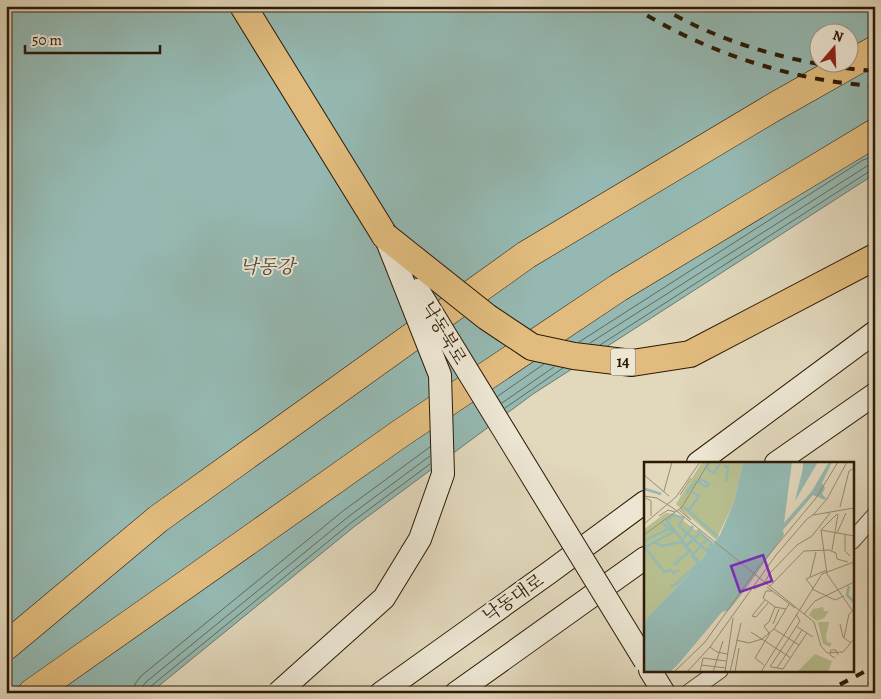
<svg xmlns="http://www.w3.org/2000/svg" width="881" height="699" font-family="Alegreya,'Noto Serif KR',serif">
  <style>
    .water { fill: #95b9b2; stroke: #6b796d; fill-rule: evenodd }
    .lines { fill: none; stroke-linecap: round; stroke-linejoin: round }
    .shore { stroke: #606a5c; stroke-width: 1 }
    .minor-casing { stroke: #5a4a34; stroke-width: 18 }
    .secondary-casing { stroke: #2c1a06; stroke-width: 24 }
    .primary-casing { stroke: #2c1a06; stroke-width: 28 }
    .trunk-casing { stroke: #2c1a06; stroke-width: 29 }
    .minor { stroke: #ece6d3; stroke-width: 16 }
    .secondary { stroke: #ece6d3; stroke-width: 22 }
    .primary { stroke: #e1bc7e; stroke-width: 26 }
    .trunk { stroke: #e1bc7e; stroke-width: 28 }
    .rail { stroke: #2c1a06; stroke-width: 4; stroke-dasharray: 9 9; stroke-linecap: butt }
    .secondary-bridge-casing { stroke: #2c1a06; stroke-width: 24; stroke-linecap: butt }
    .primary-bridge-casing { stroke: #2c1a06; stroke-width: 28; stroke-linecap: butt }
    .secondary-bridge { stroke: #ece6d3; stroke-width: 22 }
    .primary-bridge { stroke: #e1bc7e; stroke-width: 26 }
    .labels { text-anchor: middle; dominant-baseline: central; stroke-width: 4; stroke-linejoin: round; paint-order: stroke }
    .shield { fill: #ece6d3; stroke: #665744; stroke-width: 1 }
    .shield-label { font-size: 16px; font-weight: bold; fill: #2c1a06 }
    .street-label { font-size: 18px; fill: #2c1a06; stroke: #ece6d3 }
    .water-label { font-size: 19px; font-style: italic; fill: #4c4a3a; stroke: #ece6d3 }
    .inset-river { fill: none; stroke: #95b9b2; stroke-width: 2.5 }
    .inset-road { fill: none; stroke: #998c73; stroke-width: 1 }
    .view { fill: #7b2cbf; fill-opacity: 0.15; stroke: #7b2cbf; stroke-width: 2.5 }
    .inset-edge { fill: none; stroke: #2c1a06; stroke-width: 2.5 }
  </style>
  <rect width="100%" height="100%" fill="#e2d8bc"/>
  <filter id="stains"><feTurbulence type="fractalNoise" baseFrequency=".004" numOctaves="4"/><feColorMatrix values="0 0 0 0 .2 0 0 0 0 .09 0 0 0 0 .02 0 0 0 .5 -.17"/></filter>
  <radialGradient id="worn" r=".72"><stop offset=".6" stop-color="#630" stop-opacity="0"/><stop offset="1" stop-color="#630" stop-opacity=".3"/></radialGradient>
  <path class="water" d="M6,6H875V174L533,394L355,526L150,693H6ZM818,32H848V62H818Z"/>
  <g class="lines">
    <g class="shore">
      <path d="M579,342L863,160L875,156"/>
      <path d="M590,343L867,166L875,164"/>
      <path d="M600,345L870,171L875,170"/>
      <path d="M498,396L544,364"/>
      <path d="M502,403L554,367"/>
      <path d="M505,408L563,368"/>
      <path d="M134,693L135,684L141,676L343,511L430,447"/>
      <path d="M142,693V687L146,682L348,517L430,456"/>
      <path d="M148,693L150,687L352,522L430,464"/>
    </g>
    <g class="minor-casing">
      <g id="minor">
        <path d="M852,541L875,515"/>
        <path d="M688,693L720,670"/>
      </g>
    </g>
    <g class="secondary-casing">
      <g id="secondary">
        <path d="M698,463L875,332"/>
        <path d="M776,463L875,394"/>
        <path d="M650,670L664,693"/>
        <path d="M381,693L550,572L645,502"/>
        <path d="M456,693L645,558"/>
      </g>
    </g>
    <g class="primary-casing">
      <path id="primary" d="M243,6L385,236"/>
    </g>
    <g class="trunk-casing">
      <g id="trunk">
        <path d="M6,646L158,519L526,255L774,107L875,50"/>
        <path d="M32,693L401,433L618,288L875,133"/>
      </g>
    </g>
    <use href="#minor" class="minor"/>
    <use href="#secondary" class="secondary"/>
    <use href="#primary" class="primary"/>
    <use href="#trunk" class="trunk"/>
    <g class="rail">
      <path d="M632,6C701,51 792,81 875,86"/>
      <path d="M659,6C721,44 802,66 875,71"/>
      <path d="M824,693L875,666"/>
      <path d="M853,693L875,681"/>
    </g>
    <g class="secondary-bridge-casing">
      <g id="secondary-bridge">
        <path d="M418,290L645,661"/>
        <path d="M278,693L384,598L420,539L443,474L440,375L385,236"/>
      </g>
    </g>
    <g class="primary-bridge-casing">
      <path id="primary-bridge" d="M385,236L487,317L532,347L574,356L632,363L690,354L875,257"/>
    </g>
    <use href="#secondary-bridge" class="secondary-bridge"/>
    <use href="#primary-bridge" class="primary-bridge"/>
  </g>
  <g class="labels">
    <rect class="shield" x="610.5" y="348.5" width="25" height="27" rx="4"/>
    <g class="shield-label">
      <text x="623" y="362">14</text>
    </g>
    <g class="street-label">
      <text transform="translate(444 333) rotate(59)">낙동북로</text>
      <text transform="translate(513 598) rotate(-35)">낙동대로</text>
    </g>
    <g class="water-label">
      <text x="267" y="267">낙동강</text>
    </g>
  </g>
  <g transform="translate(644 462)">
    <rect width="210" height="210" fill="#e2d8bc"/>
    <path d="M58,0H99L90,40L72,78L32,42ZM22,51L31,52L69,82L52,105L0,159V67ZM179,145L180,149H185L180,156L173,159L165,153L169,147ZM174,160H185L182,174L183,180L188,181L186,185L179,182ZM171,192L188,199L184,210H153Z" fill="#b7be8e"/>
    <path d="M99,0H148L140,61L168,29L185,0H188L178,21L181,26L178,32L182,36L181,38L169,33L139,68L140,73L98,132L85,148L78,150L36,200L26,210H0V159L52,105L76,73L90,40ZM159,0H174L151,39L159,6Z" fill="#95b9b2"/>
    <path class="inset-river" d="M66,0L63,7L70,11L76,1M79,3L84,5L82,20M57,17L65,22L63,25L55,21ZM1,27L17,32M42,32L52,19M40,45L74,75M45,48L55,34L49,30M22,59L30,53L39,56L35,64L63,89L68,81L53,68M23,59L56,101M39,77L49,64M0,79L26,66M10,80L17,84L38,80L45,89L30,103M43,83L57,71M0,84L20,110L27,108L30,111L35,108M0,86L29,70L19,61M26,124L31,123L54,102L48,94L63,77M205,124L203,133L210,140"/>
    <path class="inset-road" d="M0,13L25,34M20,29L28,0M36,33L47,16M0,34L13,36L29,46L170,160L177,184L183,191L199,190L210,177M2,36L7,39V54M196,45L205,9L210,6M35,48L47,58L36,46M193,52L177,68L183,112L210,151M169,53L183,37L203,0M15,54L24,48L31,50M0,62L32,35L56,0M177,68L210,74M193,71L202,51M0,73L38,45L65,0M201,73V89L206,94M188,88L194,52M166,115L172,90M126,124L160,89L185,88L192,91L193,97L204,100M123,125L151,146M169,126L162,117L183,108M110,127L120,122L126,111L153,83L168,74L186,51M168,127L191,138L200,134M128,129H122L119,136L131,145L142,147M121,138L108,154L112,155L124,141M160,152L171,139L210,120M129,162L135,147M196,162L199,175L207,181M152,164L169,175M130,167L155,183M107,170L147,196M125,171L120,164L125,160L131,145M200,176L205,152L210,148M92,178L105,181L118,177L130,167L145,142M66,185L73,190L83,192M191,196L186,193L187,188H192L194,193M57,203L82,206M120,203L111,196L126,171M126,205L156,159L152,152M127,205L139,207L163,171M133,206L158,168M30,210L61,180L113,107L172,36L194,0M43,210L66,185L132,93L163,57L169,53L210,46M56,210L59,196L82,199M69,210L79,179M81,210L89,156M86,210L97,161M91,210L95,186M117,210L178,112L210,100"/>
    <path class="view" d="M119,93L128,119L96,130L87,104Z"/>
    <rect width="210" height="210" class="inset-edge"/>
  </g>
  <rect width="881" height="699" fill="none" stroke="#e2d8bc" stroke-width="25"/>
  <rect x="8" y="8" width="866" height="684" fill="none" stroke="#2c1a06" stroke-width="2.5"/>
  <rect x="12" y="12" width="856" height="674" fill="none" stroke="#2c1a06"/>
  <g transform="translate(834 48) rotate(19)"><circle r="24" fill="#ece6d3" stroke="#9f9481"/>
  <path d="M0-4L9 19L0 12L-9 19Z" fill="#8f2418"/>
  <text y="-8" font-size="14" font-weight="bold" text-anchor="middle" fill="#2c1a06">N</text>
  </g>
  <path d="M25 45v8h135v-8" fill="none" stroke="#2c1a06" stroke-width="2.5"/>
  <text x="32" y="45" font-size="15" fill="#2c1a06" stroke="#ece6d3" stroke-width="4" paint-order="stroke">50 m</text>
  <rect width="100%" height="100%" filter="url(#stains)"/>
  <rect width="100%" height="100%" fill="url(#worn)"/>
</svg>
